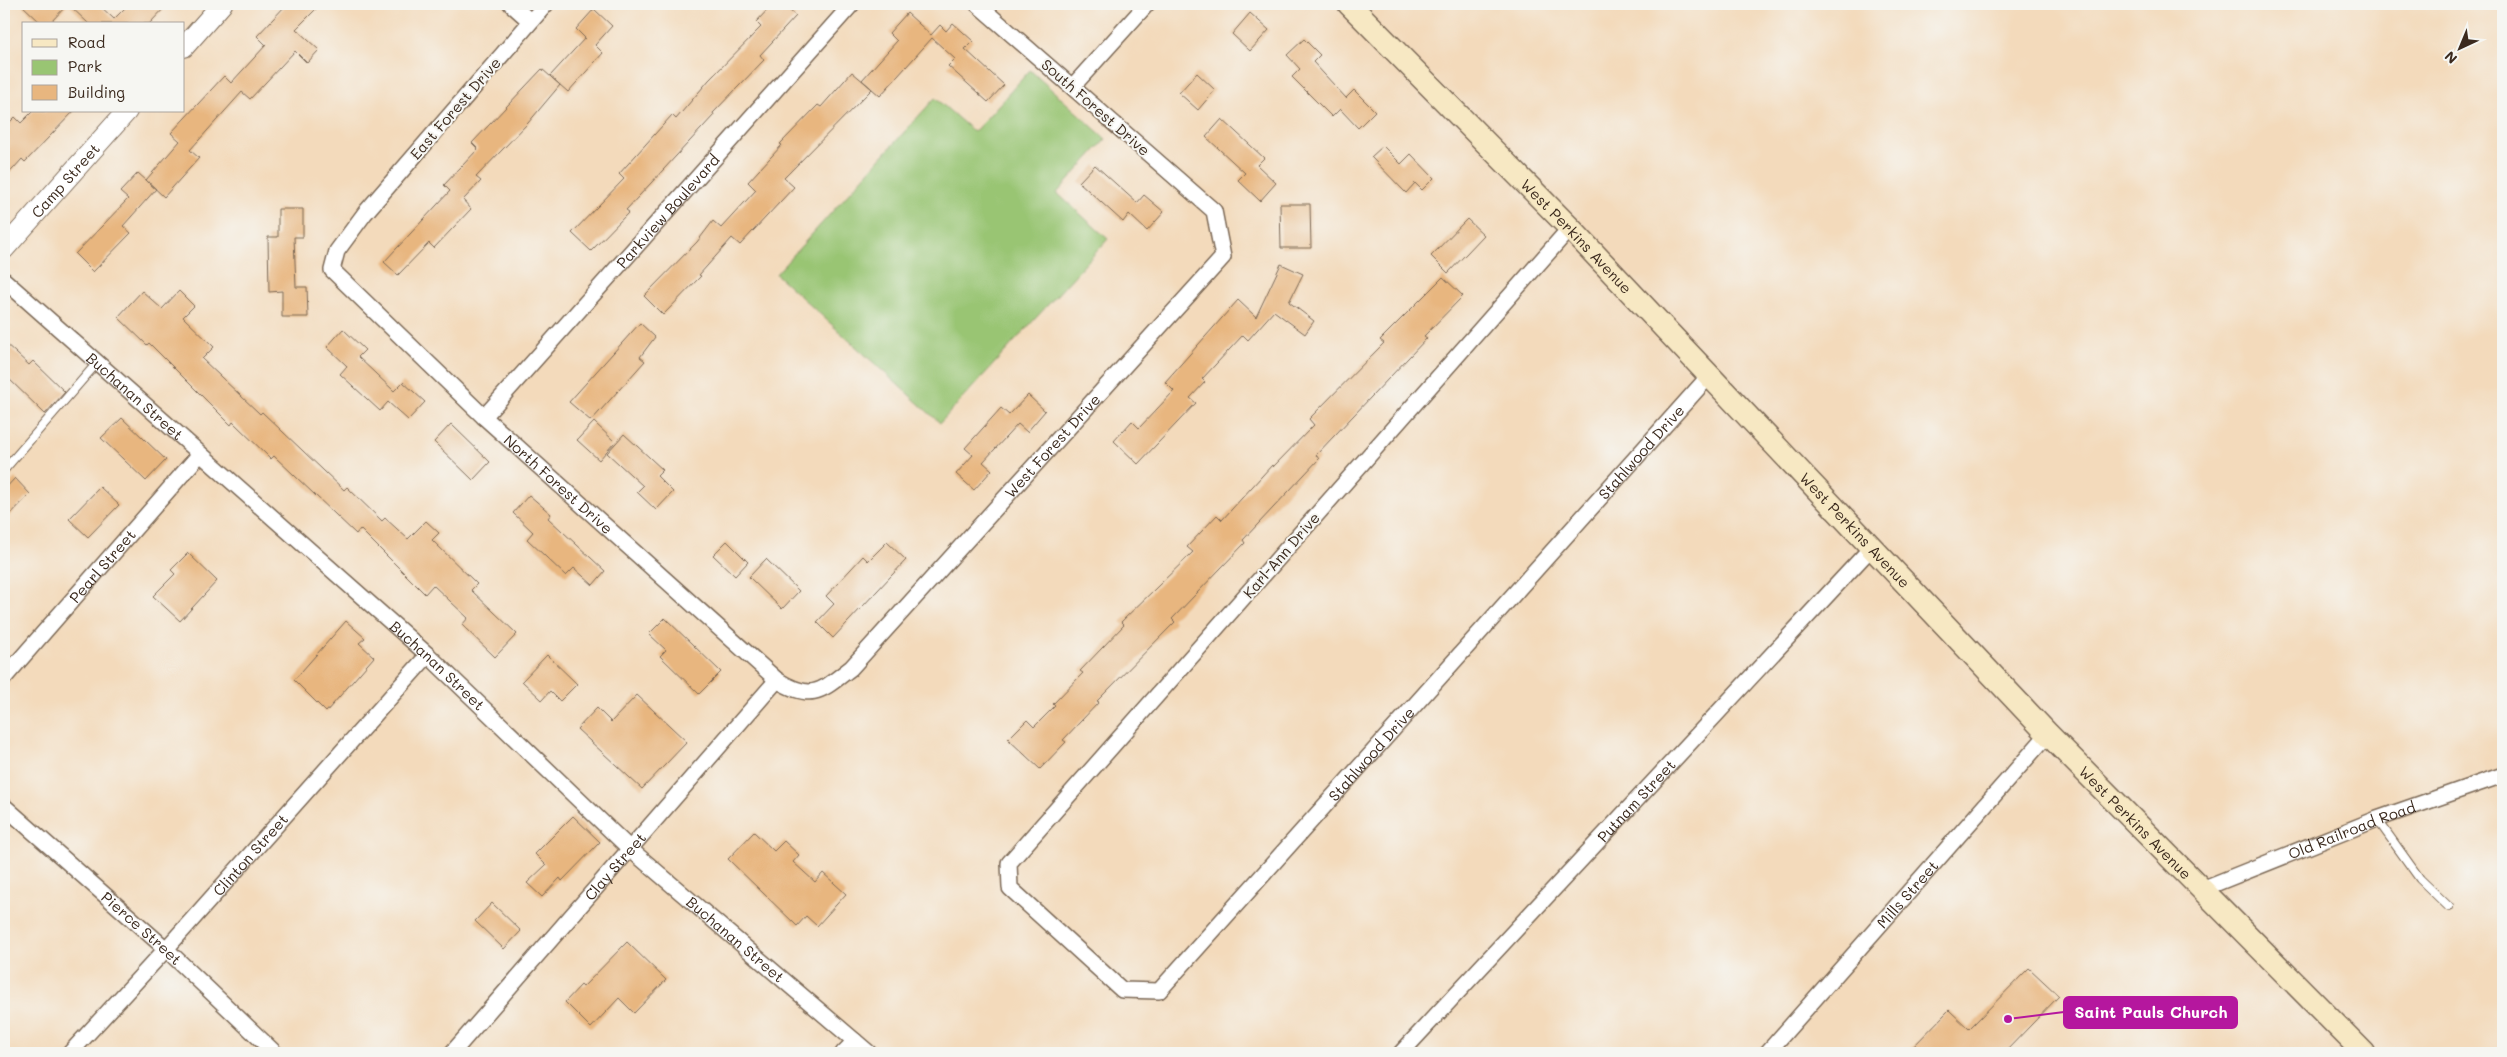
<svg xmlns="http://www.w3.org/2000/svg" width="2507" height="1057" font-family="Mali,sans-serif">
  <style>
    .green { fill: #99c573; stroke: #6a7848 }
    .building { fill: #e8b67f }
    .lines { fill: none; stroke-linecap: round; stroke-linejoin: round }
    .service-casing { stroke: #7b6855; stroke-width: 10 }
    .minor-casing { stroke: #7b6855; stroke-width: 18 }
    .tertiary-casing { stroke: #7b6855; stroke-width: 22 }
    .secondary-casing { stroke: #7b6855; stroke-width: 25 }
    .service { stroke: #fff; stroke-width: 8 }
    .minor { stroke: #fff; stroke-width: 15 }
    .tertiary { stroke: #fff; stroke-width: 20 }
    .secondary { stroke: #f7e8c3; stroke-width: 22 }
    .labels { text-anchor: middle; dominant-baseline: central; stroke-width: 4; stroke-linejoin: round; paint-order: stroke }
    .street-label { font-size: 15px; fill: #3b2a1e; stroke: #f6f6f2 }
    .leader { fill: none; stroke: #b5179e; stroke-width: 2 }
    .callout-dot { fill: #b5179e; stroke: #f6f6f2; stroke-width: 2 }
    .callout { fill: #b5179e; stroke: #b5179e; stroke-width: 2 }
    .callout-label { font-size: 16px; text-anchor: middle; font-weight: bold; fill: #fff }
  </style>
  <rect width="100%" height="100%" fill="#f6f6f2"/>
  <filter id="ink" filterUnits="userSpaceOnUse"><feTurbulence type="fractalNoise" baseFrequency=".02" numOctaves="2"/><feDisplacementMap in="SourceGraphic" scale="10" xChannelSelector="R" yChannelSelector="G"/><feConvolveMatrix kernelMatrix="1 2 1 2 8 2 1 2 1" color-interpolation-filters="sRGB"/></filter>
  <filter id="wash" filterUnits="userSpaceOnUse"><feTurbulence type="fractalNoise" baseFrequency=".0096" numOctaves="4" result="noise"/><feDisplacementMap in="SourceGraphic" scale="20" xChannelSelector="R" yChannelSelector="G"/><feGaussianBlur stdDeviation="1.12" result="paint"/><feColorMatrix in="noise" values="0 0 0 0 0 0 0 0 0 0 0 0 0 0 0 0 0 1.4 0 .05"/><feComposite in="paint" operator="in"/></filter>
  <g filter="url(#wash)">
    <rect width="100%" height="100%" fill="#f3dabb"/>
    <path class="green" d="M1030,70L1106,139L1057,193L1108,239L940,423L776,274L935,98L974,132Z"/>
    <g id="blocks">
      <g class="building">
        <path d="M21,4H98L114,19L129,4H168L149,24H89L68,4L49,24H42Z"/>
        <path d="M287,4H321L296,29L319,50L307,63L295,51L250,99L242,92L190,150L199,158L164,197L146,180L180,141L171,133L224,76L231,83L266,45L257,36Z"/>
        <path d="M773,4H782L796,16L760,55L764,60L713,113L714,115L626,210L629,212L591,251L572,233L624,179L619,174L672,115L676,119L709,80L761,27L756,22Z"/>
        <path d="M594,9L612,26L595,45L603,53L568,92L550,76L585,38L576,29Z"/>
        <path d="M907,13L931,35L940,25L946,31L953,23L973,41L965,49L1004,85L988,102L948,66L955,59L932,38L880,96L862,80L897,41L889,33Z"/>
        <path d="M1250,13L1269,30L1250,51L1232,34Z"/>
        <path d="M1304,39L1320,55L1313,62L1346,98L1354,90L1375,111L1358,128L1340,109L1332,117L1292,77L1300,69L1287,55Z"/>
        <path d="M542,69L560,85L528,123L476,177L481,181L463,200L471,209L434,248L429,243L398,275L384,262L450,191L444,185L478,149L472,143Z"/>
        <path d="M852,72L872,89L784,178L794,187L740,245L732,238L699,275L701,276L663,315L644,296L697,242L713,221L721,228L756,190L748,182L782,145L780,144L818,105L821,107Z"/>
        <path d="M1197,73L1215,90L1198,110L1179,93Z"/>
        <path d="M33,111H74L25,162L22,159L4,179V128L15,117L21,123Z"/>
        <path d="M1222,119L1264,158L1257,165L1276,183L1260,201L1238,180L1245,173L1206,137Z"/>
        <path d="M1383,146L1401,164L1411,154L1434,178L1422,190L1415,183L1406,193L1371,157Z"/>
        <path d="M1095,165L1137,203L1144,195L1164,212L1147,231L1129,214L1123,222L1079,182Z"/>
        <path d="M138,173L156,189L123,226L131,233L93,272L75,254L128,199L120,192Z"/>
        <path d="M1280,204H1310L1311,248H1281Z"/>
        <path d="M278,209H303V237H294L296,287H307L308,317H282V291L269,292L268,237H278Z"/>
        <path d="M1467,219L1484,235L1448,273L1431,256Z"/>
        <path d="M1281,264L1303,274L1289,302L1314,321L1305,334L1274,311L1248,340L1243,335L1202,379L1205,382L1190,398L1196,403L1138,464L1114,441L1132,421L1139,428L1174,391L1165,382L1238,300L1256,317Z"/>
        <path d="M1443,277L1463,296L1424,336L1427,338L1316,455L1319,459L1243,540L1245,543L1172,619L1175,622L1097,701L1099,702L1063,740L1066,742L1040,769L1008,739L1027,720L1034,727L1055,706L1053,704L1083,673L1080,671L1124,625L1121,622L1193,552L1187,547L1217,515L1222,520L1272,465L1273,467L1314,425L1309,419L1384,343L1380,340Z"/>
        <path d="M142,291L162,309L179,291L194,306L183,317L214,347L202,359L260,414L262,412L344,490L347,487L382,521L385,518L408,539L426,521L439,533L432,540L477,584L471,590L517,634L495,657L462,625L468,618L433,585L425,594L360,529L356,534L274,456L271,459L233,422L231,425L149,343L147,345L118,317Z"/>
        <path d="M640,323L655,337L640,357L645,361L591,421L569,402Z"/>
        <path d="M343,329L365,350L358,357L394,391L403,382L425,402L408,420L388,402L380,411L340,374L347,366L327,347Z"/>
        <path d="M4,342L29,365L33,361L65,392L45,414L4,374Z"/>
        <path d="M1028,395L1045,411L1027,432L1018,424L983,462L992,470L974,490L956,474L973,455L965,448L1001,408L1009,415Z"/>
        <path d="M122,418L166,460L146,481L101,438Z"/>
        <path d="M594,422L615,442L599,460L577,440Z"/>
        <path d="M451,424L490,462L473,480L434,442Z"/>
        <path d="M624,434L663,470L657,476L673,492L656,510L637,492L643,486L607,453Z"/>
        <path d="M15,478L30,494L4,521V490Z"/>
        <path d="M100,487L119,505L88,537L69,519Z"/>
        <path d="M529,495L551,514L548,518L605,571L593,585L574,568L566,576L527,539L533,532L513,513Z"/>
        <path d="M727,541L748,562L735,576L713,555Z"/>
        <path d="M887,542L906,560L833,638L817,622L834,604L826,596L863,556L868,561Z"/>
        <path d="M188,553L217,581L180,621L153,596L175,574L171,570Z"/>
        <path d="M766,559L799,591L782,609L749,577Z"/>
        <path d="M665,618L721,672L699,694L660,656L666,650L649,634Z"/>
        <path d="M346,621L365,638L359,643L374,657L326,712L294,680Z"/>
        <path d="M547,655L577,684L560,701L550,691L542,700L522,681Z"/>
        <path d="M637,695L687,742L642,789L577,729L597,708L611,722Z"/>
        <path d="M573,816L600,842L562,881L560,878L542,897L527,883L546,865L535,854Z"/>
        <path d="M754,832L774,851L784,841L799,855L793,862L815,882L823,873L846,894L817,926L806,916L797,926L728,859Z"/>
        <path d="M492,903L521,931L504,949L475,921Z"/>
        <path d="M627,942L666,980L634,1013L619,998L591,1028L565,1002L581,985L583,987Z"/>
        <path d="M2029,968L2059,996L2004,1053H1907L1949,1010L1969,1029Z"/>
      </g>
    </g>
  </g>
  <g filter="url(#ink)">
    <use href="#blocks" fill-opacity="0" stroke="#7b6855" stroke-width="1"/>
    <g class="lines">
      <g class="service-casing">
        <g id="service">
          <path d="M4,470L97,363"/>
          <path d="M2377,819L2420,879L2449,907"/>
        </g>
      </g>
      <g class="minor-casing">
        <g id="minor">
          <path d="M511,4L530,21"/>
          <path id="s1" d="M546,4L365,213L337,251L332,270L484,417L777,680C813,702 821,691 851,668L1223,257L1214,211L977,4"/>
          <path d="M1073,86L1147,4"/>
          <path id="s2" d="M1570,228L1009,863L1010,888L1122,990L1159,991L1709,376"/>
          <path id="s3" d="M4,280L428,655L630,849L869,1053"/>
          <path id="s4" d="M484,417L852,4"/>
          <path id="s5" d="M4,678L200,454"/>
          <path id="s6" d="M4,806L166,949L275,1053"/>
          <path id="s7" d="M2202,889L2377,819L2503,775"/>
          <path id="s8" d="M70,1053L166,949L428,655"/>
          <path id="s9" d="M452,1053L777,680"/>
          <path d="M843,1053L855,1041"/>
          <path id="s10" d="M1401,1053L1872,547"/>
          <path id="s11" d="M1767,1053L2048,734"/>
        </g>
      </g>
      <g class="tertiary-casing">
        <g id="tertiary">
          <path d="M184,47L222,4"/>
          <path id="s12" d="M4,249L127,111"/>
        </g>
      </g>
      <g class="secondary-casing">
        <g id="secondary">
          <path id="s13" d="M1349,4L1570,228L2048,734L2364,1053"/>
        </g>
      </g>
      <use href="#service" class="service"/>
      <use href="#minor" class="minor"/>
      <use href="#tertiary" class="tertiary"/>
      <use href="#secondary" class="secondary"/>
    </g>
  </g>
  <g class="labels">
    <g class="street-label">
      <text transform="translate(1096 107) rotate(41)">South Forest Drive</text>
      <text transform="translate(455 108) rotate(-49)">East Forest Drive</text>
      <text stroke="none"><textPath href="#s12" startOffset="92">Camp Street</textPath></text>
      <text stroke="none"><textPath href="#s4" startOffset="276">Parkview Boulevard</textPath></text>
      <text stroke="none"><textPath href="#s13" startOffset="325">West Perkins Avenue</textPath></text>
      <text stroke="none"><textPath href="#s3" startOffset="175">Buchanan Street</textPath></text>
      <text stroke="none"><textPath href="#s1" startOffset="1332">West Forest Drive</textPath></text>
      <text stroke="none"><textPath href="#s2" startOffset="1784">Stahlwood Drive</textPath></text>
      <text stroke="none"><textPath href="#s1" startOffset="655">North Forest Drive</textPath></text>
      <text stroke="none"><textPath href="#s13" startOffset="730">West Perkins Avenue</textPath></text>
      <text transform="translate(1281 555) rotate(-49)">Karl-Ann Drive</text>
      <text stroke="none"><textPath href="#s5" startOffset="149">Pearl Street</textPath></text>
      <text stroke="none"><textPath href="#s3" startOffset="580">Buchanan Street</textPath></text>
      <text stroke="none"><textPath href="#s2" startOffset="1379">Stahlwood Drive</textPath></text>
      <text stroke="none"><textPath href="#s10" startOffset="345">Putnam Street</textPath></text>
      <text stroke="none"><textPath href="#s13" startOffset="1135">West Perkins Avenue</textPath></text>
      <text stroke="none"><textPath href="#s7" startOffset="161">Old Railroad Road</textPath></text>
      <text stroke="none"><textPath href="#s8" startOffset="268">Clinton Street</textPath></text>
      <text stroke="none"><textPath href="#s9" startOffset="248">Clay Street</textPath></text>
      <text stroke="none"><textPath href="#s11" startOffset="212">Mills Street</textPath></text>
      <text stroke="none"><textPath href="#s6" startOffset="184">Pierce Street</textPath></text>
      <text stroke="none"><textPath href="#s3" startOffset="985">Buchanan Street</textPath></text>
    </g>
  </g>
  <path class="leader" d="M2008 1019L2064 1012"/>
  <circle class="callout-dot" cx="2008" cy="1019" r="5"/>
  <rect class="callout" x="2064" y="997" width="173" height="31" rx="5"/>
  <g class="callout-label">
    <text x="2151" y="1018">Saint Pauls Church</text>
  </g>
  <rect width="2507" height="1057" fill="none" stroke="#f6f6f2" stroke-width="20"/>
  <rect x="22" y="22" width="162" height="90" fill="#f6f6f2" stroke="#aba49d"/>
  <rect x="32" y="39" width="25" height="8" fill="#f7e8c3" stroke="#aba49d"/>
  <text x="68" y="48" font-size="15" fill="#3b2a1e">Road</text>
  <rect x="32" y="60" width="25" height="15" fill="#99c573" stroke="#aba49d"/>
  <text x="68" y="72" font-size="15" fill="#3b2a1e">Park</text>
  <rect x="32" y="85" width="25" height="15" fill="#e8b67f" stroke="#aba49d"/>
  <text x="68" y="98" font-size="15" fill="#3b2a1e">Building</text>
  <g transform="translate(2460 48) rotate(224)" stroke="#f6f6f2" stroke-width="4" paint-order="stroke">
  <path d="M0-4L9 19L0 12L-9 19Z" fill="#3b2a1e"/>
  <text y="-8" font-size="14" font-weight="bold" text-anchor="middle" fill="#3b2a1e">N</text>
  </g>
</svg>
